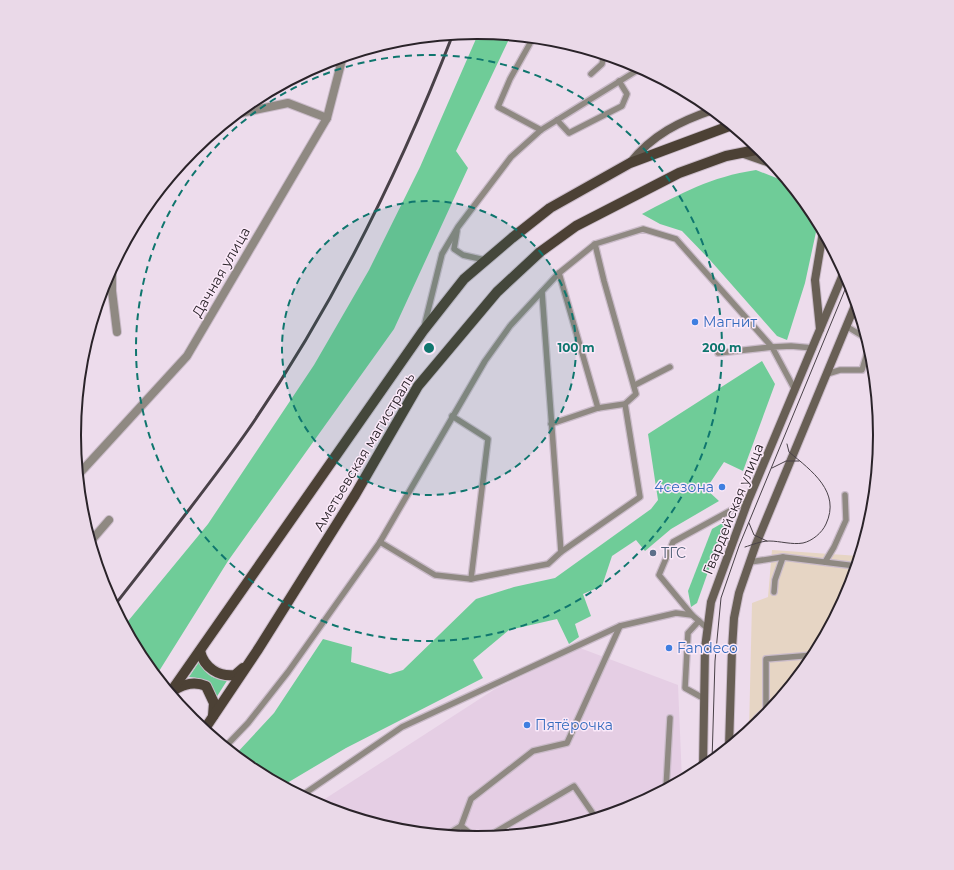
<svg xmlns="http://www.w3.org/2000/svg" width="954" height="870" font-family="Montserrat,sans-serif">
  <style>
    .commercial { fill: #e6d5c4 }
    .built { fill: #e5cee4 }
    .green { fill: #6fcc98 }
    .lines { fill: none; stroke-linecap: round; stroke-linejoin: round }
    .service-casing { stroke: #cabbc9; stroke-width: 8 }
    .minor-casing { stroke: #cabbc9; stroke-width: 10 }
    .secondary-casing { stroke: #cabbc9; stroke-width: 10 }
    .primary-casing { stroke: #cabbc9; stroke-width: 12 }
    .service { stroke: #8f8982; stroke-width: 5.5 }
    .minor { stroke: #8f8982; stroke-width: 8 }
    .secondary { stroke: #685f55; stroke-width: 8 }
    .primary { stroke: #4c4135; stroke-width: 10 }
    .tram { stroke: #494148; stroke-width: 1 }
    .rail { stroke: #494148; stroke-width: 3 }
    .ring { fill: none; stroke: #0f766e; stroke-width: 2; stroke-dasharray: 7 5 }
    .shop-dot { fill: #3f7fe0; stroke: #fbe9f9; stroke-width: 1.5 }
    .service-dot { fill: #5c6f8a; stroke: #fbe9f9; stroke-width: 1.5 }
    .labels { text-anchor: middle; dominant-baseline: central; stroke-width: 3; stroke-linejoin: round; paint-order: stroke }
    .street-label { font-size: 14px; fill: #2a2329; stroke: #fbe9f9 }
    .shop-label { font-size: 14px; fill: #366cbe; stroke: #fbe9f9; text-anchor: start }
    .service-label { font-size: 14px; fill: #4e5e75; stroke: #fbe9f9; text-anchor: start }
    .rim { fill: none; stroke: #2a2329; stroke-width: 2 }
    .centre { fill: #0f766e; stroke: #fbe9f9; stroke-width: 2 }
    .ring-label { font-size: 12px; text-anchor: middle; font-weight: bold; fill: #0f766e; stroke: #fbe9f9; stroke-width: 3; stroke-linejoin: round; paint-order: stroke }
  </style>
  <rect width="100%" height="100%" fill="#eddcec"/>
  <path class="commercial" d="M772,550L859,556L849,589L812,659L762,720L749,731L752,603L768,597Z"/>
  <path class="built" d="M580,648L678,685L682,780L631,807L555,830L477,838L398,830L317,804L495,689Z"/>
  <g class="green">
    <path d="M479,32L511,35L456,151L468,168L394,329L228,561L156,676L142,659L124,626L208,524L314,365L369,270L420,167Z"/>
    <path d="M756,170L779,179L793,188L809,210L816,232L805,283L787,340L777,336L710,260L682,231L660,224L642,214C682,193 710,177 756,170Z"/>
    <path d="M762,361L775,384L743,471L724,462L706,489L719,501L671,529L645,551L636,540L612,556L602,586L583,594L591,616L575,624L579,637L569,644L557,619L509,630L473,660L483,678L346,748L282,786L253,770L235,755L274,713L323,639L352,647L351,662L390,674L403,670L476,599L514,587L555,578L651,509L658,500L648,434Z"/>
    <path d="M726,521L697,603L691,607L688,591L712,529Z"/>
    <path d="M199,662C206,674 213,681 228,679L216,698C213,682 204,678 189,677Z"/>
  </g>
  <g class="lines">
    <g class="service-casing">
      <g id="service">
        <path d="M533,38L510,79L498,107L541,130"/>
        <path d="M591,74L602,64L604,54"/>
        <path d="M557,120L569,133L622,106L627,94L619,81"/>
        <path d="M457,231L454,249L463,255L485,260"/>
        <path d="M559,273L598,408"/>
        <path d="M851,317L859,313"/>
        <path d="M424,327L442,254L458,227L511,157L541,130L641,68"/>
        <path d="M718,353L772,347"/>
        <path d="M827,374L840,370H862L868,350L864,337L846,326"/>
        <path d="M635,385L670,367"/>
        <path d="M795,390L772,347L791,346L813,348"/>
        <path d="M551,424L598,408L625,404L636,394L604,281L595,244"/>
        <path d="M380,542L435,575L471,579L488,439L452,416"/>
        <path d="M561,552L640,497L625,404"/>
        <path d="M750,562L783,557L856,566"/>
        <path d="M825,562L834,547L846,520L845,495"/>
        <path d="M471,579L548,564L561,552L542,292"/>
        <path d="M774,592L775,580L783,557"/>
        <path d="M699,621L688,633L685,688L703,698"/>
        <path d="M707,628L692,615L659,575L673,542L748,501"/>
        <path d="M769,712L766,710V659L814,655"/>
        <path d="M750,730L757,718L766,710"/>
        <path d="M225,747L248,723L288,672L380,542L485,361L510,326L559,273L595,244L643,229L676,239L772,347"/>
        <path d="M666,789L670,718"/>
        <path d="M301,796L402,727L620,626L676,613L692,615"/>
        <path d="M461,826L471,799L533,751L567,743L620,626"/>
        <path d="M446,835L461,826L476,838"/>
        <path d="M487,837L574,786L596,818"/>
      </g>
    </g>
    <g class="minor-casing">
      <g id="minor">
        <path d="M236,114L288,103L327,118"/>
        <path d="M112,267V291L117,332"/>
        <path d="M78,475L187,356L327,118L343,56"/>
        <path d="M90,542L109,520"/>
      </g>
    </g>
    <g class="secondary-casing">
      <g id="secondary">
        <path d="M741,153L773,164"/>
        <path d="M630,163C652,135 680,121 713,110"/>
        <path d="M820,329L815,280L823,232"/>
        <path d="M729,747L732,649L734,618L739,593L756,544L856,303"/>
        <path d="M703,769L705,648L711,602L748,501L844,272"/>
      </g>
    </g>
    <g class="primary-casing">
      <g id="primary">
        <path d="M200,651C204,668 219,677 235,675L243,668"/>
        <path d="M174,690C185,684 194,681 206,686L214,703L213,716"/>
        <path d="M170,693L423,331L464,279L512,238L550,208L630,163L732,125"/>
        <path d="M204,730L257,651L355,495L418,386L497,292L540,252L576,226L679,173L726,156L761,149"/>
      </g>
    </g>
    <use href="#service" class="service"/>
    <use href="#minor" class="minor"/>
    <use href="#secondary" class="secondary"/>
    <use href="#primary" class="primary"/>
    <g class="tram">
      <path d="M772,468L786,461H799"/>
      <path d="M749,523L754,535L767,541"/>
      <path d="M745,547C752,545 761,541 769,541C780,541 792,545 803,543C812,541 822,533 826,524C841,492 812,471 789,452L787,444"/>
      <path d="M712,761L715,661L721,598L739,546L849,280"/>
    </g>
    <path class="rail" d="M114,606C159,548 206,490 248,430C333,307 399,173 453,34"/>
  </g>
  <circle cx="429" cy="348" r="147" fill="#0f766e" fill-opacity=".12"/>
  <g class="ring">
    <circle cx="429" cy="348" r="147"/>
    <circle cx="429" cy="348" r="293"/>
  </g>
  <g class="shop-dot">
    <circle cx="695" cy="322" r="4"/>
    <circle cx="722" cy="487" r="4"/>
    <circle cx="669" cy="648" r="4"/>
    <circle cx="527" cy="725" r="4"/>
  </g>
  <circle class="service-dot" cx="653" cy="553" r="4"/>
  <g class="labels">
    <g class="street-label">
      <text transform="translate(221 272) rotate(-60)">Дачная улица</text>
      <text transform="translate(364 452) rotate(-59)">Аметьевская магистраль</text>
      <text transform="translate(733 509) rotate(-68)">Гвардейская улица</text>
    </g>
    <g class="shop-label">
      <text x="703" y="322">Магнит</text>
      <text x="714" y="487" text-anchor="end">4сезона</text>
      <text x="677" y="648">Fandeco</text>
      <text x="535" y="725">Пятёрочка</text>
    </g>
    <g class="service-label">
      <text x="661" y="553">ТГС</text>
    </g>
  </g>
  <path d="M0 0H954V870H0ZM81 435a396 396 0 1 1 792 0a396 396 0 1 1-792 0Z" fill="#ead9e8" fill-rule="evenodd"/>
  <path class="rim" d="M81 435a396 396 0 1 1 792 0a396 396 0 1 1-792 0Z"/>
  <circle cx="429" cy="348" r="6" class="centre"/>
  <g class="ring-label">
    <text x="576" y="352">100 m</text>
    <text x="722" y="352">200 m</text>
  </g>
</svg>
